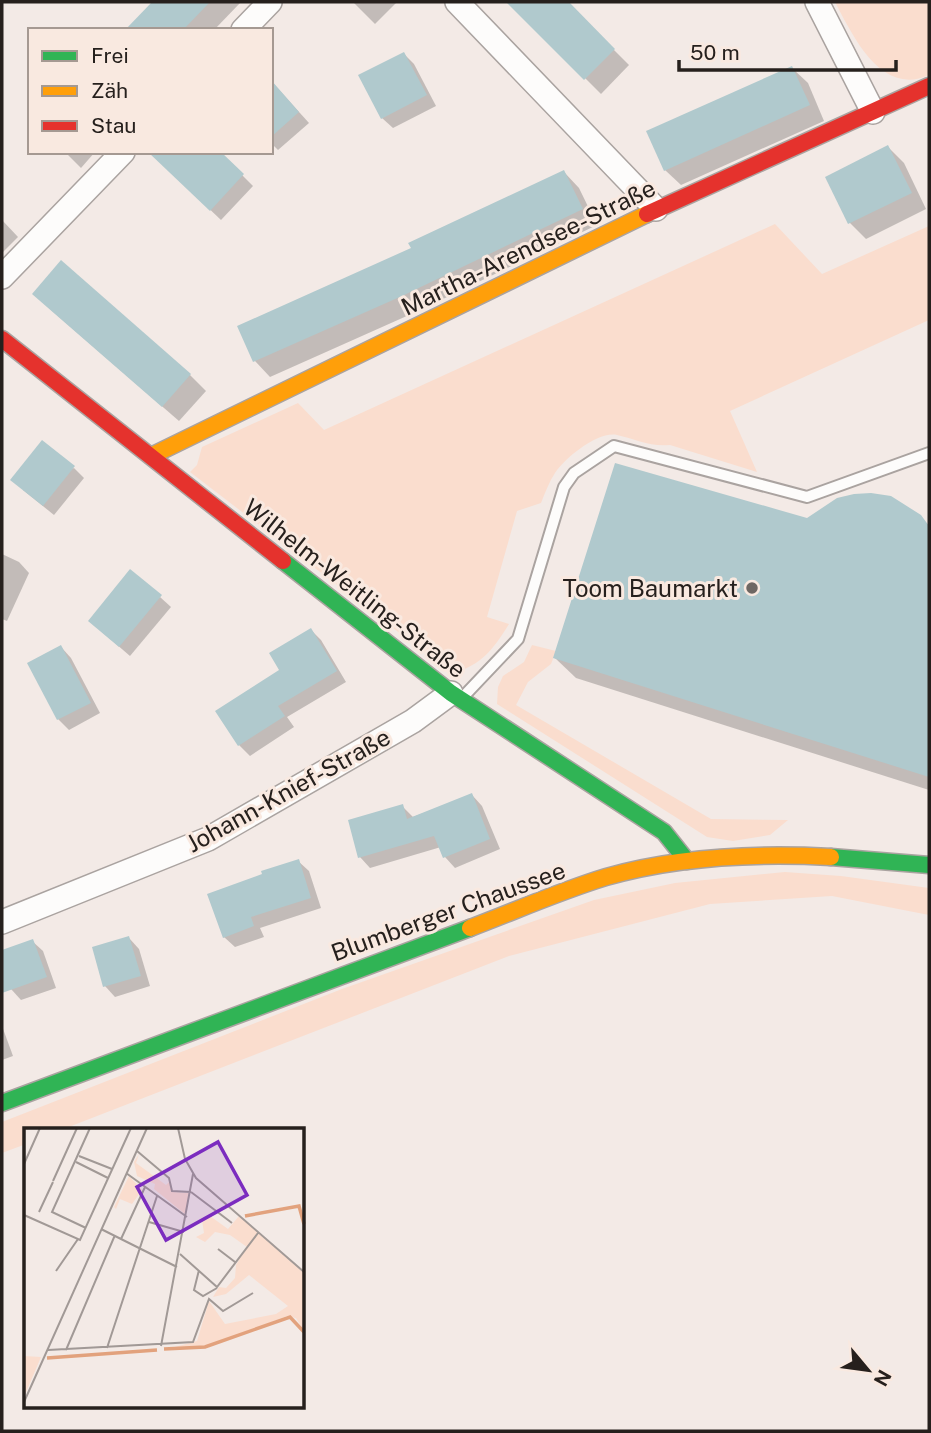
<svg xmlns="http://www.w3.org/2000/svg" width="931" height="1433" font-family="'Public Sans',sans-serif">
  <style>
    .green { fill: #faddce }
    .shadow { fill: #0003 }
    .building { fill: #b0c9cd }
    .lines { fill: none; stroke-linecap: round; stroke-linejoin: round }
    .lane-casing { stroke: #aaa3a0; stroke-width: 14 }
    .street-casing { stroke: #aaa3a0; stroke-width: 26 }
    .fast-casing { stroke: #aaa3a0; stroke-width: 19 }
    .slow-casing { stroke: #aaa3a0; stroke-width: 19 }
    .jam-casing { stroke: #aaa3a0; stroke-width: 19 }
    .lane { stroke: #fdfcfb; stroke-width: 10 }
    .street { stroke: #fdfcfb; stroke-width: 23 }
    .fast { stroke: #30b455; stroke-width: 16 }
    .slow { stroke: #ff9f0a; stroke-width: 16 }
    .jam { stroke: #e5322d; stroke-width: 16 }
    .poi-dot { fill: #6e6763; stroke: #f9e9e0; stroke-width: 2.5 }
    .labels { text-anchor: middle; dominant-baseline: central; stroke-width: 6; stroke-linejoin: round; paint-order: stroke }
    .street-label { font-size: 24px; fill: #26201d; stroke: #f9e9e0 }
    .poi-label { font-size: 24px; fill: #26201d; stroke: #f9e9e0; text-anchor: end }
    .inset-river { fill: none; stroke: #e2a27d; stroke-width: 3.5 }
    .inset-road { fill: none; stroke: #a19996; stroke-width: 2 }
    .view { fill: #7b2cbf; fill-opacity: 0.15; stroke: #7b2cbf; stroke-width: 3.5 }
    .inset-edge { fill: none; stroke: #26201d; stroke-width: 3.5 }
  </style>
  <rect width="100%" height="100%" fill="#f3eae6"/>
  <g class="green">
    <path d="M835,2H929V75C881,97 853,36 835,2Z"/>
    <path d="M775,224L822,274L929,226V320L730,411L757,472L670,445C650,447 635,439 617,435C598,431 565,458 555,473C549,482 545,493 541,503L517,511L487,617L509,624C492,651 483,663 453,674L190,472L197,465L202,447L298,403L324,430Z"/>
    <path d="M532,645L556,651L551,664L528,682L516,705L711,819L788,820L770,835L733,841L707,837L497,704L498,687L503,676L524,662Z"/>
    <path d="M785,872L841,876L929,888V915L832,896L710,904L509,956L61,1130H26V1144L2,1153V1122L342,989L594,900L675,883Z"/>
  </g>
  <g class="shadow">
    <path d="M154,2H241L214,30H127Z"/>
    <path d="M353,2H397L375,24Z"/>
    <path d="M509,2H566L629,65L601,94Z"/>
    <path d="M404,54L414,64L436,106L393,128L382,118Z"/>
    <path d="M792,68L808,83L824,121L681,185L665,170Z"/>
    <path d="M271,81L309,123L278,150L271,143Z"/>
    <path d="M888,147L904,163L926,209L866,239L850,223L827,177Z"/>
    <path d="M65,152H95L81,168Z"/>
    <path d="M219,152L253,186L221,220L159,161Z"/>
    <path d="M564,172L579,188L597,225L418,311L270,377L255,361L239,327L413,249Z"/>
    <path d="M2,220L18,237L2,253Z"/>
    <path d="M50,309L190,375L206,391L179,421Z"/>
    <path d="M74,468L84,478L54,515L23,490Z"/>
    <path d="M920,516L929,526V790L576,678L555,658L808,520Z"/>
    <path d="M2,554L19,562L29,573L7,621L2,619Z"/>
    <path d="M160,597L171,607L130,656L101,631Z"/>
    <path d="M311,630L321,640L346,682L287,717L294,727L250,756L239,745L217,712L282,670Z"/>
    <path d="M61,647L71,658L100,713L69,730L58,719L29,664Z"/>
    <path d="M472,795L482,806L500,849L455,868L445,857L441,847L370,868L360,857L402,806L413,817Z"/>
    <path d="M298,861L309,871L321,908L260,928L264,937L235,947L224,937Z"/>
    <path d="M129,938L139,949L150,986L115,997L105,986Z"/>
    <path d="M32,941L43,951L56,988L21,1000L11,989L2,964V952Z"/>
    <path d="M2,1026L13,1056L2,1060Z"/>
  </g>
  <g class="building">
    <path d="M152,2H210L183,30H125Z"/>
    <path d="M506,2H569L615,49L584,80Z"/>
    <path d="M404,52L427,95L381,119L358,75Z"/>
    <path d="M792,66L810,105L664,171L646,131Z"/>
    <path d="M271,80L299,112L271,137Z"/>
    <path d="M888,145L912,193L848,224L825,177Z"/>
    <path d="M148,152H221L244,174L210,211Z"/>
    <path d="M564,170L583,209L402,296L253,362L237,326L411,248L408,243Z"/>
    <path d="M61,260L191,374L162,407L32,294Z"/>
    <path d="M42,440L75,466L43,506L10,480Z"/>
    <path d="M615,463L807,518L837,498L854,494L871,493L891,496L921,515L929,526V777L553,658Z"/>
    <path d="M130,569L162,595L119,647L88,621Z"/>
    <path d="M311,628L337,671L278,706L285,716L238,746L215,711L279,670L269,653Z"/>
    <path d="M61,645L91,703L57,720L27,663Z"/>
    <path d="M472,793L490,839L443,858L434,836L358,858L348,820L403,804L407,819Z"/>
    <path d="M299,859L311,898L251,917L254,926L223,938L207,894L262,874L261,871Z"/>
    <path d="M129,936L141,976L103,987L92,947Z"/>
    <path d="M33,939L47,977L2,993V950Z"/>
  </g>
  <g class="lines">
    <g class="lane-casing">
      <path id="lane" d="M463,697L518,639L564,487L574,473L614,446L807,497L929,453"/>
    </g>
    <g class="street-casing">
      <g id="street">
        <path d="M457,2L656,209"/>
        <path d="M817,2L873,112"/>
        <path d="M243,30L270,2"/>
        <path d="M2,277L123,152"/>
        <path d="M2,922L208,839L413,721L451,693"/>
      </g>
    </g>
    <g class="fast-casing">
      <g id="fast">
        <path d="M283,561L451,693L664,832L687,861"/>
        <path d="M831,857L929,865"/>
        <path d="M2,1103L470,928"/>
      </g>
    </g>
    <g class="slow-casing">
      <g id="slow">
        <path d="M151,456L647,214"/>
        <path d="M470,928C515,911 560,891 606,877C679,856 756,853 831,857"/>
      </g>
    </g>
    <g class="jam-casing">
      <g id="jam">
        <path d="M647,214L929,86"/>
        <path d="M2,339L283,561"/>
      </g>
    </g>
    <use href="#lane" class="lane"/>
    <use href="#street" class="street"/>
    <use href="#fast" class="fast"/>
    <use href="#slow" class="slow"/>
    <use href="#jam" class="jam"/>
  </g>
  <circle class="poi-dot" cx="752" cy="588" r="7"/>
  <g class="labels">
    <g class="street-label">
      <text transform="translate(528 247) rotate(-26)">Martha-Arendsee-Straße</text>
      <text transform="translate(355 588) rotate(38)">Wilhelm-Weitling-Straße</text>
      <text transform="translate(288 790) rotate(-29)">Johann-Knief-Straße</text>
      <text transform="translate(448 911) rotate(-20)">Blumberger Chaussee</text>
    </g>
    <g class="poi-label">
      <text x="738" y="588">Toom Baumarkt</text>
    </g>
  </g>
  <g transform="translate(24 1128)">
    <rect width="280" height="280" fill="#f3eae6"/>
    <path d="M115,26L112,35L142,57L145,54L148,64L166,65L161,86L130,61L131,56L113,48L110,34ZM105,48L118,62L108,76L96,71L92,81L90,79ZM186,88L204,101L215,88L280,145V203L272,190L263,188L181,219H151L173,213L185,173L201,196L252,186L264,178L225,147L202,166L189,169L195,159L202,160L211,150L212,137L223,119L206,107L191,104L181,114L172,109L180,105L178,92ZM0,228L17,229L0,269Z" fill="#faddce"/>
    <path class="inset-river" d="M221,88L275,78L280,96M140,221L181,219L266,189L280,204M23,230L133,222"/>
    <path class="inset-road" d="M154,0L161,31L172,50L280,144M113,23L145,50L148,63L167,64M55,28L88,41M52,34L84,50M0,36L16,0M102,45L163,89M29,53L53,0M167,64L208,95M15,84L29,54M0,87L56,112L107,0M125,94L160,104M62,100L28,84L66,0M77,101L153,139M97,111L121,59M194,121L211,134M156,126L193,159L234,105M175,142L170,162L179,168L193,160M32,143L54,111M137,218L169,46M83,220L133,68M24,222L169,214L185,171L199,183L229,165M42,222L91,107M0,274L123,0"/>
    <path class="view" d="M194,14L223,67L142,112L113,59Z"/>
    <rect width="280" height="280" class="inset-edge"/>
  </g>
  <rect width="931" height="1433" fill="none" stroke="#26201d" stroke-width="7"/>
  <rect x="28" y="28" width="245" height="126" fill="#f9e9e0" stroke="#a59992" stroke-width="2"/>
  <rect x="42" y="51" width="35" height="10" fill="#30b455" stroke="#a59992" stroke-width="2"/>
  <text x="91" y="63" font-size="21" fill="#26201d">Frei</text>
  <rect x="42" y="86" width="35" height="10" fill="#ff9f0a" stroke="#a59992" stroke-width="2"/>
  <text x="91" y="98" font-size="21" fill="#26201d">Zäh</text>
  <rect x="42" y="121" width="35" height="10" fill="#e5322d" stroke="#a59992" stroke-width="2"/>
  <text x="91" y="133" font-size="21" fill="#26201d">Stau</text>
  <g transform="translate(868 1370) rotate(119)" stroke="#f9e9e0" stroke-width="5" paint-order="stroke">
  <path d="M0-5L12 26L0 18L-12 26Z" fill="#26201d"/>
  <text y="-10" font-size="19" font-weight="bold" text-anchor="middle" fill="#26201d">N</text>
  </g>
  <path d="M679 60v10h217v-10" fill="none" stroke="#26201d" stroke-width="3.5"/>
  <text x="690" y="60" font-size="21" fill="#26201d" stroke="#f9e9e0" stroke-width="5" paint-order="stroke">50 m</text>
</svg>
